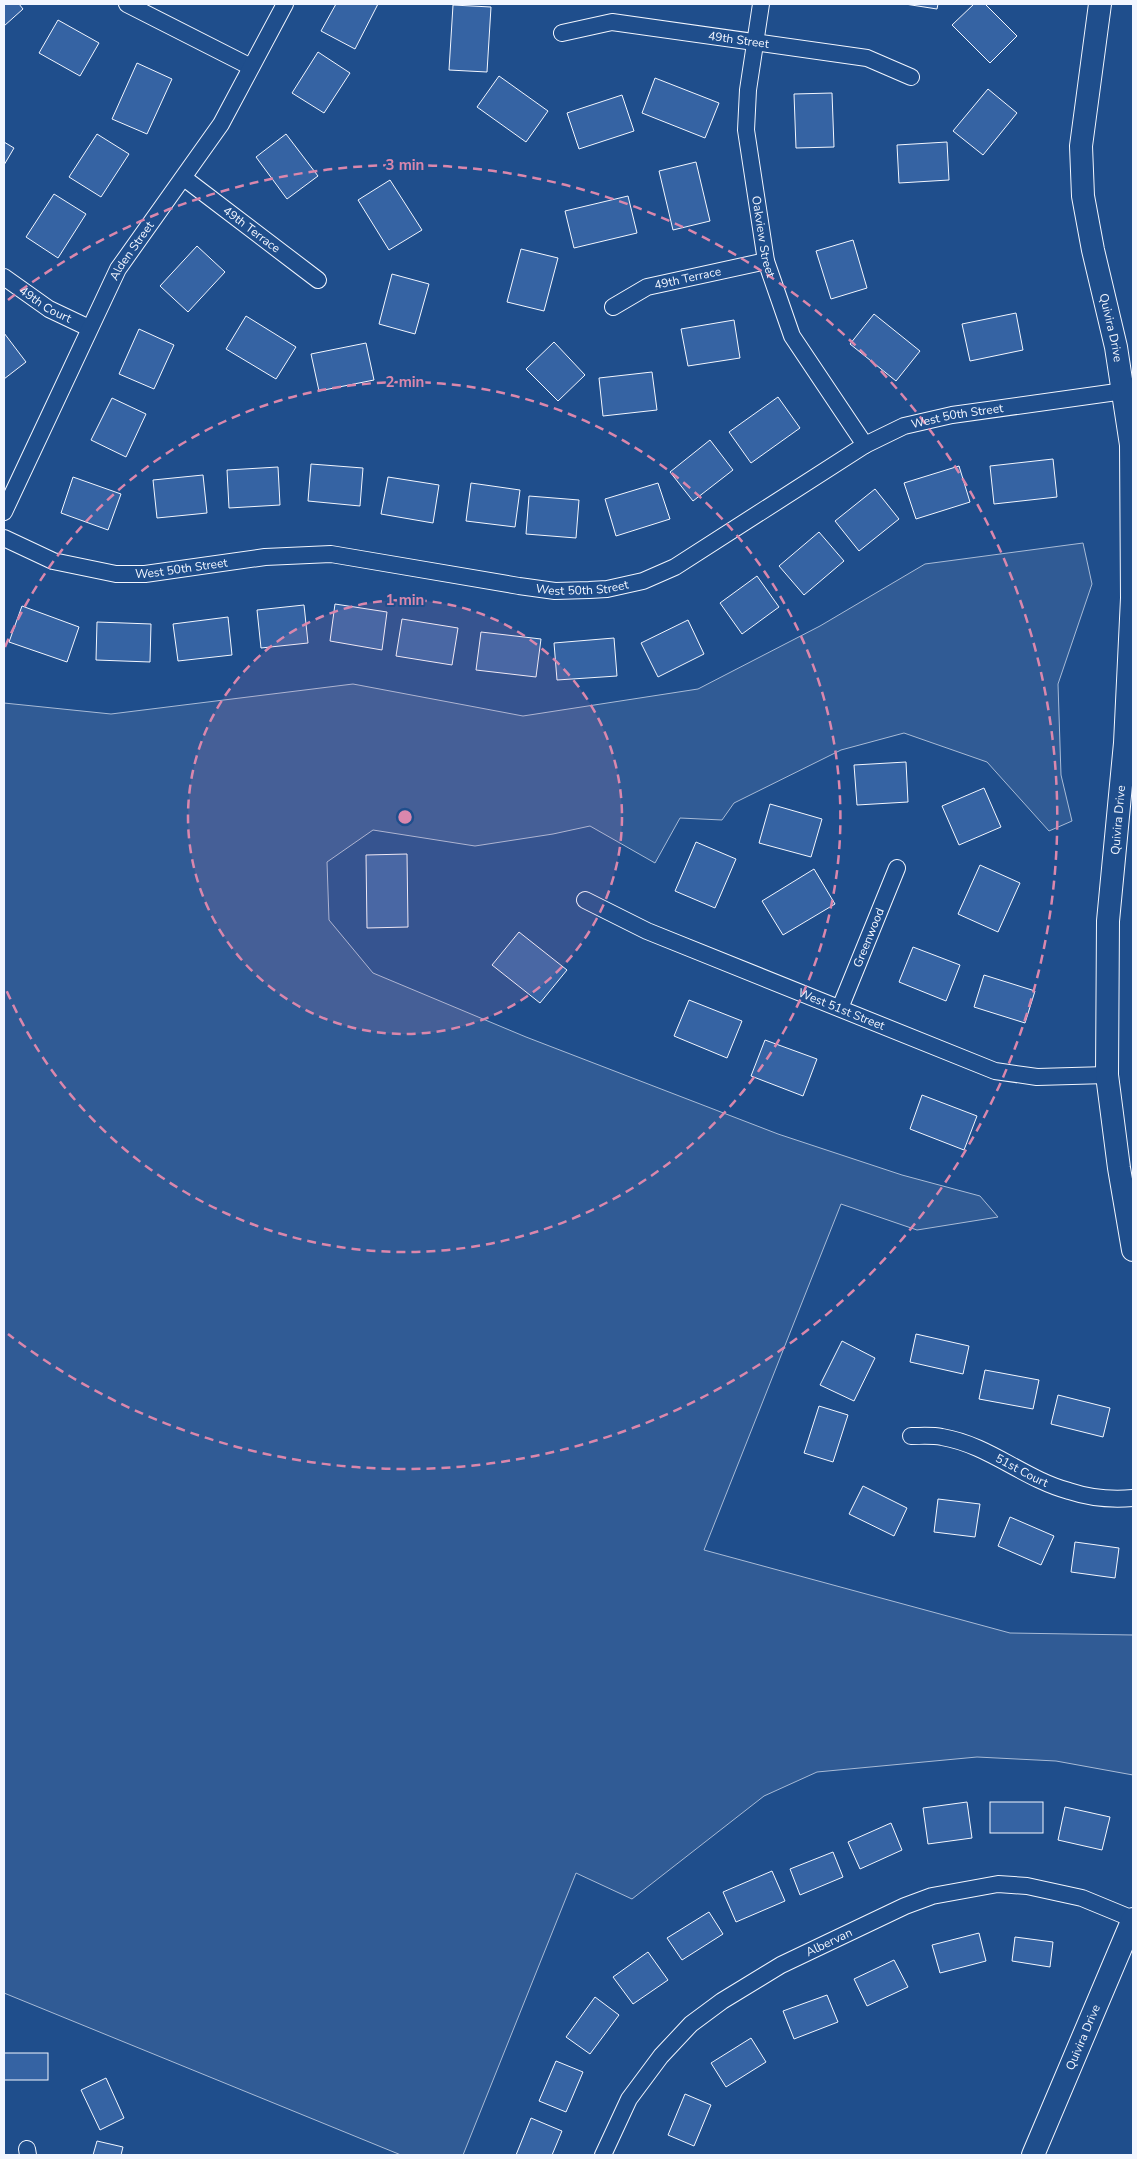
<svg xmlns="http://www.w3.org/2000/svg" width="1137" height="2159" font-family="'Nunito Sans',sans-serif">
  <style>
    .green { fill: #305b95; stroke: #a8bbd7 }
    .building { fill: #3563a3; stroke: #f2f6ff }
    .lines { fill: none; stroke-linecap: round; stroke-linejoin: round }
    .street-casing { stroke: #f2f6ff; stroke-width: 18 }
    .secondary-casing { stroke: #f2f6ff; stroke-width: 24 }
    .street { stroke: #1f4e8c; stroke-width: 16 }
    .secondary { stroke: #1f4e8c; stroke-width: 22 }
    .ring { fill: none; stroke: #da87ad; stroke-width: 2.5; stroke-dasharray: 9 6 }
    .labels { text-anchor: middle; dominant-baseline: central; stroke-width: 4; stroke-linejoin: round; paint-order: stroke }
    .street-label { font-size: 12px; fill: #f2f6ff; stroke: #1f4e8c }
    .centre { fill: #da87ad; stroke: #1f4e8c; stroke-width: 2.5 }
    .ring-label { font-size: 15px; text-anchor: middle; font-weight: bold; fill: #da87ad; stroke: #1f4e8c; stroke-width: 4; stroke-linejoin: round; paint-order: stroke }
  </style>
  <rect width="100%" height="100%" fill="#1f4e8c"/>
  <path class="green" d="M1083,543L1092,584L1058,684L1061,775L1072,821L1049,831L987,762L904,733L841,750L734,803L722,820L680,818L655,863L590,826L553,834L475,846L373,830L327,862L329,920L373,973L526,1037L778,1134L902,1175L980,1196L998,1217L917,1230L841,1204L704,1550L1010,1633L1133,1635V1775L1056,1761L977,1757L817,1772L764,1796L632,1899L576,1873L463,2155H401L4,1993V703L111,714L353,684L523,716L698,689L820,626L925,564Z"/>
  <g class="building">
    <path d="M4,4H19L23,9L4,26Z"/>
    <path d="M336,4H378L355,49L321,31Z"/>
    <path d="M905,4H938L937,9Z"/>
    <path d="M974,4H985L1017,36L990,63L952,25Z"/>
    <path d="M453,5L491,7L487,72L449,70Z"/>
    <path d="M58,20L99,43L80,76L39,53Z"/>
    <path d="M318,52L350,73L324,113L292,93Z"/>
    <path d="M137,63L172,79L147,134L112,119Z"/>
    <path d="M499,76L548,111L526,142L477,107Z"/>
    <path d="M655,78L719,103L705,138L642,113Z"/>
    <path d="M988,89L1017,113L983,155L953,131Z"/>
    <path d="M832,93L834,147L796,148L794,94Z"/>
    <path d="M622,95L634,131L579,149L567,113Z"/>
    <path d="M97,134L129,154L101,197L69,177Z"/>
    <path d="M286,134L318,176L287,199L256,157Z"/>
    <path d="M4,142L14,148L4,165Z"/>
    <path d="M947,142L949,180L899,183L897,145Z"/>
    <path d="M696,162L710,221L673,230L659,171Z"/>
    <path d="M390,180L422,230L389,250L358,200Z"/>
    <path d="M54,194L86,214L58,258L26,237Z"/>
    <path d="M628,196L637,233L574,248L565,211Z"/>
    <path d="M853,240L867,288L831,299L816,251Z"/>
    <path d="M197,246L225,272L188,312L160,286Z"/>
    <path d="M521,249L558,258L544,311L507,302Z"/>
    <path d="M392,274L429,284L415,334L379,324Z"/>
    <path d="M1016,313L1023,350L970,361L962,324Z"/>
    <path d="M874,314L920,351L896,381L850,344Z"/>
    <path d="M246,316L296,347L276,379L226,349Z"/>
    <path d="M734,320L740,358L688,366L681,329Z"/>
    <path d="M139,329L174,345L154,389L119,374Z"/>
    <path d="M4,333L26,362L4,379Z"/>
    <path d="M554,342L585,375L558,401L526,369Z"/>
    <path d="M366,343L374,380L319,391L311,354Z"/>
    <path d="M652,372L657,410L603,416L599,378Z"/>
    <path d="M778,397L800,428L751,463L729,432Z"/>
    <path d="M112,398L146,414L126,457L91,440Z"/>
    <path d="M710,440L733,470L693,501L670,472Z"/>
    <path d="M1053,459L1057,497L994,504L990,466Z"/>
    <path d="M311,464L363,468L360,506L308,501Z"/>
    <path d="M959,466L970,502L916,519L904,483Z"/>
    <path d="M278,467L280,505L229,508L227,470Z"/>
    <path d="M203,475L207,513L157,518L153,480Z"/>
    <path d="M73,477L121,494L108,530L61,513Z"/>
    <path d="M388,477L439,485L433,523L381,514Z"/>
    <path d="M471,483L520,490L515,527L466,521Z"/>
    <path d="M658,483L670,519L616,536L605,499Z"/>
    <path d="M875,489L899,519L859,551L835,521Z"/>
    <path d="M529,496L579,500L576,538L526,534Z"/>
    <path d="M819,532L844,561L804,595L779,566Z"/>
    <path d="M757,576L779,607L742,634L720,603Z"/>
    <path d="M335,604L387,612L382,650L330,641Z"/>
    <path d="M304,605L308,643L261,648L257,610Z"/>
    <path d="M22,606L79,627L67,662L9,642Z"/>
    <path d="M228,617L232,655L178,661L173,624Z"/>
    <path d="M402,619L458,628L452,665L396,656Z"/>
    <path d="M688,620L704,654L658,677L641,643Z"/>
    <path d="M97,622L151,624L150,662L96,660Z"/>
    <path d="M481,632L541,639L536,677L476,670Z"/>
    <path d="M614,638L617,676L557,680L554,643Z"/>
    <path d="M906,762L908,802L857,805L854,765Z"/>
    <path d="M984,788L1001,827L959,845L942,806Z"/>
    <path d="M770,804L822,819L811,857L759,843Z"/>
    <path d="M696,842L736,859L715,908L675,891Z"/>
    <path d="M407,854L408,927L367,928L366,855Z"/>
    <path d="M980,865L1020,883L998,932L958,914Z"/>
    <path d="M814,869L835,904L783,935L762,901Z"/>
    <path d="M519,932L567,970L540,1003L492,965Z"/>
    <path d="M913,947L960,965L946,1001L899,982Z"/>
    <path d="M984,975L1035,991L1025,1023L974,1007Z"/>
    <path d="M689,1000L742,1021L727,1058L674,1036Z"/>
    <path d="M765,1040L817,1059L803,1096L751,1076Z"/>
    <path d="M922,1095L977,1116L964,1150L910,1129Z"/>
    <path d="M916,1334L969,1346L963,1374L910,1362Z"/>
    <path d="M842,1341L875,1358L854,1401L820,1385Z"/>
    <path d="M985,1370L1039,1380L1033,1409L979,1399Z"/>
    <path d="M1058,1395L1110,1408L1103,1437L1051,1424Z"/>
    <path d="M819,1406L848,1415L833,1462L804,1453Z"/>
    <path d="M863,1486L907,1508L894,1536L849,1514Z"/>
    <path d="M938,1499L980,1504L975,1537L934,1532Z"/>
    <path d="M1010,1517L1054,1536L1041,1565L998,1546Z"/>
    <path d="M1075,1542L1119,1548L1115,1578L1071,1572Z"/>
    <path d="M967,1802L972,1838L928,1844L923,1808Z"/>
    <rect x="990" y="1802" width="53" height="31"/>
    <path d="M1065,1807L1110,1817L1102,1850L1058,1840Z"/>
    <path d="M891,1823L902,1850L860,1869L848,1842Z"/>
    <path d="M833,1852L843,1877L800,1895L790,1869Z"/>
    <path d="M772,1871L785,1901L736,1922L723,1892Z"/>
    <path d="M709,1912L723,1934L682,1960L667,1938Z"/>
    <path d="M979,1933L986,1961L940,1973L932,1945Z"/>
    <path d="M1015,1937L1053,1942L1050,1967L1012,1961Z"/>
    <path d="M648,1952L668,1980L633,2004L613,1977Z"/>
    <path d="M894,1960L908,1987L867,2006L854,1979Z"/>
    <path d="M827,1995L838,2022L794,2039L783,2011Z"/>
    <path d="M595,1997L619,2015L590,2054L566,2037Z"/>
    <path d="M751,2038L766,2062L726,2087L711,2063Z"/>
    <rect x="4" y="2053" width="44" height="27"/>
    <path d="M556,2061L583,2072L566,2112L539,2101Z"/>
    <path d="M106,2078L124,2118L100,2130L81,2090Z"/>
    <path d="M685,2094L711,2105L694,2146L668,2135Z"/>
    <path d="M531,2118L562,2131L552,2155H516Z"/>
    <path d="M97,2141L123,2147L121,2155H93Z"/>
  </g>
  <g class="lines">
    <g class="street-casing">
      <g id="street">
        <path d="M127,4L251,67"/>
        <path id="s1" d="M761,4L748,90L746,130L766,261L792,336L865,445"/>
        <path id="s2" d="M562,33L612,22L867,58L911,77"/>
        <path id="s3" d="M184,178L318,280"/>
        <path id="s4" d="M4,277L49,309L89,328"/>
        <path id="s5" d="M613,307L647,287L766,261"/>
        <path id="s6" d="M4,512L118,269L221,124L285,4"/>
        <path id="s7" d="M4,538L53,561L116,574H145L265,557L331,554L519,586L555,591L589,590L607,589L643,581L675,567L865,445L904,426L952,415L1124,391"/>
        <path id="s8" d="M585,900L647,931L995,1071L1037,1077L1107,1075"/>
        <path id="s9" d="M840,1008L897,868"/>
        <path id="s10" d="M911,1436C921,1436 932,1435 942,1437C989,1445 1024,1479 1069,1491C1090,1498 1111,1500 1133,1498"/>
        <path d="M27,2149L28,2155"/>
        <path id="s11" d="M603,2155L629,2099L661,2056L691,2024L722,2001L781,1965L905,1906L932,1896L998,1884L1027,1886L1082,1898L1133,1919"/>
      </g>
    </g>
    <g class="secondary-casing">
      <g id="secondary">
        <path id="s12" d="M1100,4L1081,146L1083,196L1093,250L1116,347L1131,445L1132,598L1125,743L1108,921L1107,1075L1119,1168L1133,1250"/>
        <path id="s13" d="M1033,2155L1133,1919"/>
      </g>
    </g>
    <use href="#street" class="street"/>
    <use href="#secondary" class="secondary"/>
  </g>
  <circle cx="405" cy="817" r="217" fill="#da87ad" fill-opacity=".12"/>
  <g class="ring">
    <circle cx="405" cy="817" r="217"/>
    <path d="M5 647A435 435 0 1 1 5 987"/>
    <path d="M8 300A652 652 0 1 1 8 1334"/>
  </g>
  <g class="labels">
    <g class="street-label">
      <text stroke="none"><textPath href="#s2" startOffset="179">49th Street</textPath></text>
      <text stroke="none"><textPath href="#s3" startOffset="85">49th Terrace</textPath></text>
      <text stroke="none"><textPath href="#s1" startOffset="235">Oakview Street</textPath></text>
      <text stroke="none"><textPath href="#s6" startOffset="291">Alden Street</textPath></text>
      <text stroke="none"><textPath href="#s5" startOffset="81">49th Terrace</textPath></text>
      <text stroke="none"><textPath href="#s4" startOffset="50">49th Court</textPath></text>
      <text stroke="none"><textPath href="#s12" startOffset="328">Quivira Drive</textPath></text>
      <text stroke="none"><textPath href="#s7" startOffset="1009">West 50th Street</textPath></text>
      <text stroke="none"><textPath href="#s7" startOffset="184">West 50th Street</textPath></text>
      <text stroke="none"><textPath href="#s7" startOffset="589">West 50th Street</textPath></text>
      <text transform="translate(1118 820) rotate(-85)">Quivira Drive</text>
      <text stroke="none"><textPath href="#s9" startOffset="76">Greenwood</textPath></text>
      <text stroke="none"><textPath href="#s8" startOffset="279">West 51st Street</textPath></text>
      <text stroke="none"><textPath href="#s10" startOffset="118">51st Court</textPath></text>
      <text stroke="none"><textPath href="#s11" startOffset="320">Albervan</textPath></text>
      <text stroke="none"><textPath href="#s13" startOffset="128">Quivira Drive</textPath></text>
    </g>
  </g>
  <circle cx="405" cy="817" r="8" class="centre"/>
  <g class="ring-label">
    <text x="405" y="170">3 min</text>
    <text x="405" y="387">2 min</text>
    <text x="405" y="605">1 min</text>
  </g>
  <rect width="1137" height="2159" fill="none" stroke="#f2f6ff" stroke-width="10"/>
</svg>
